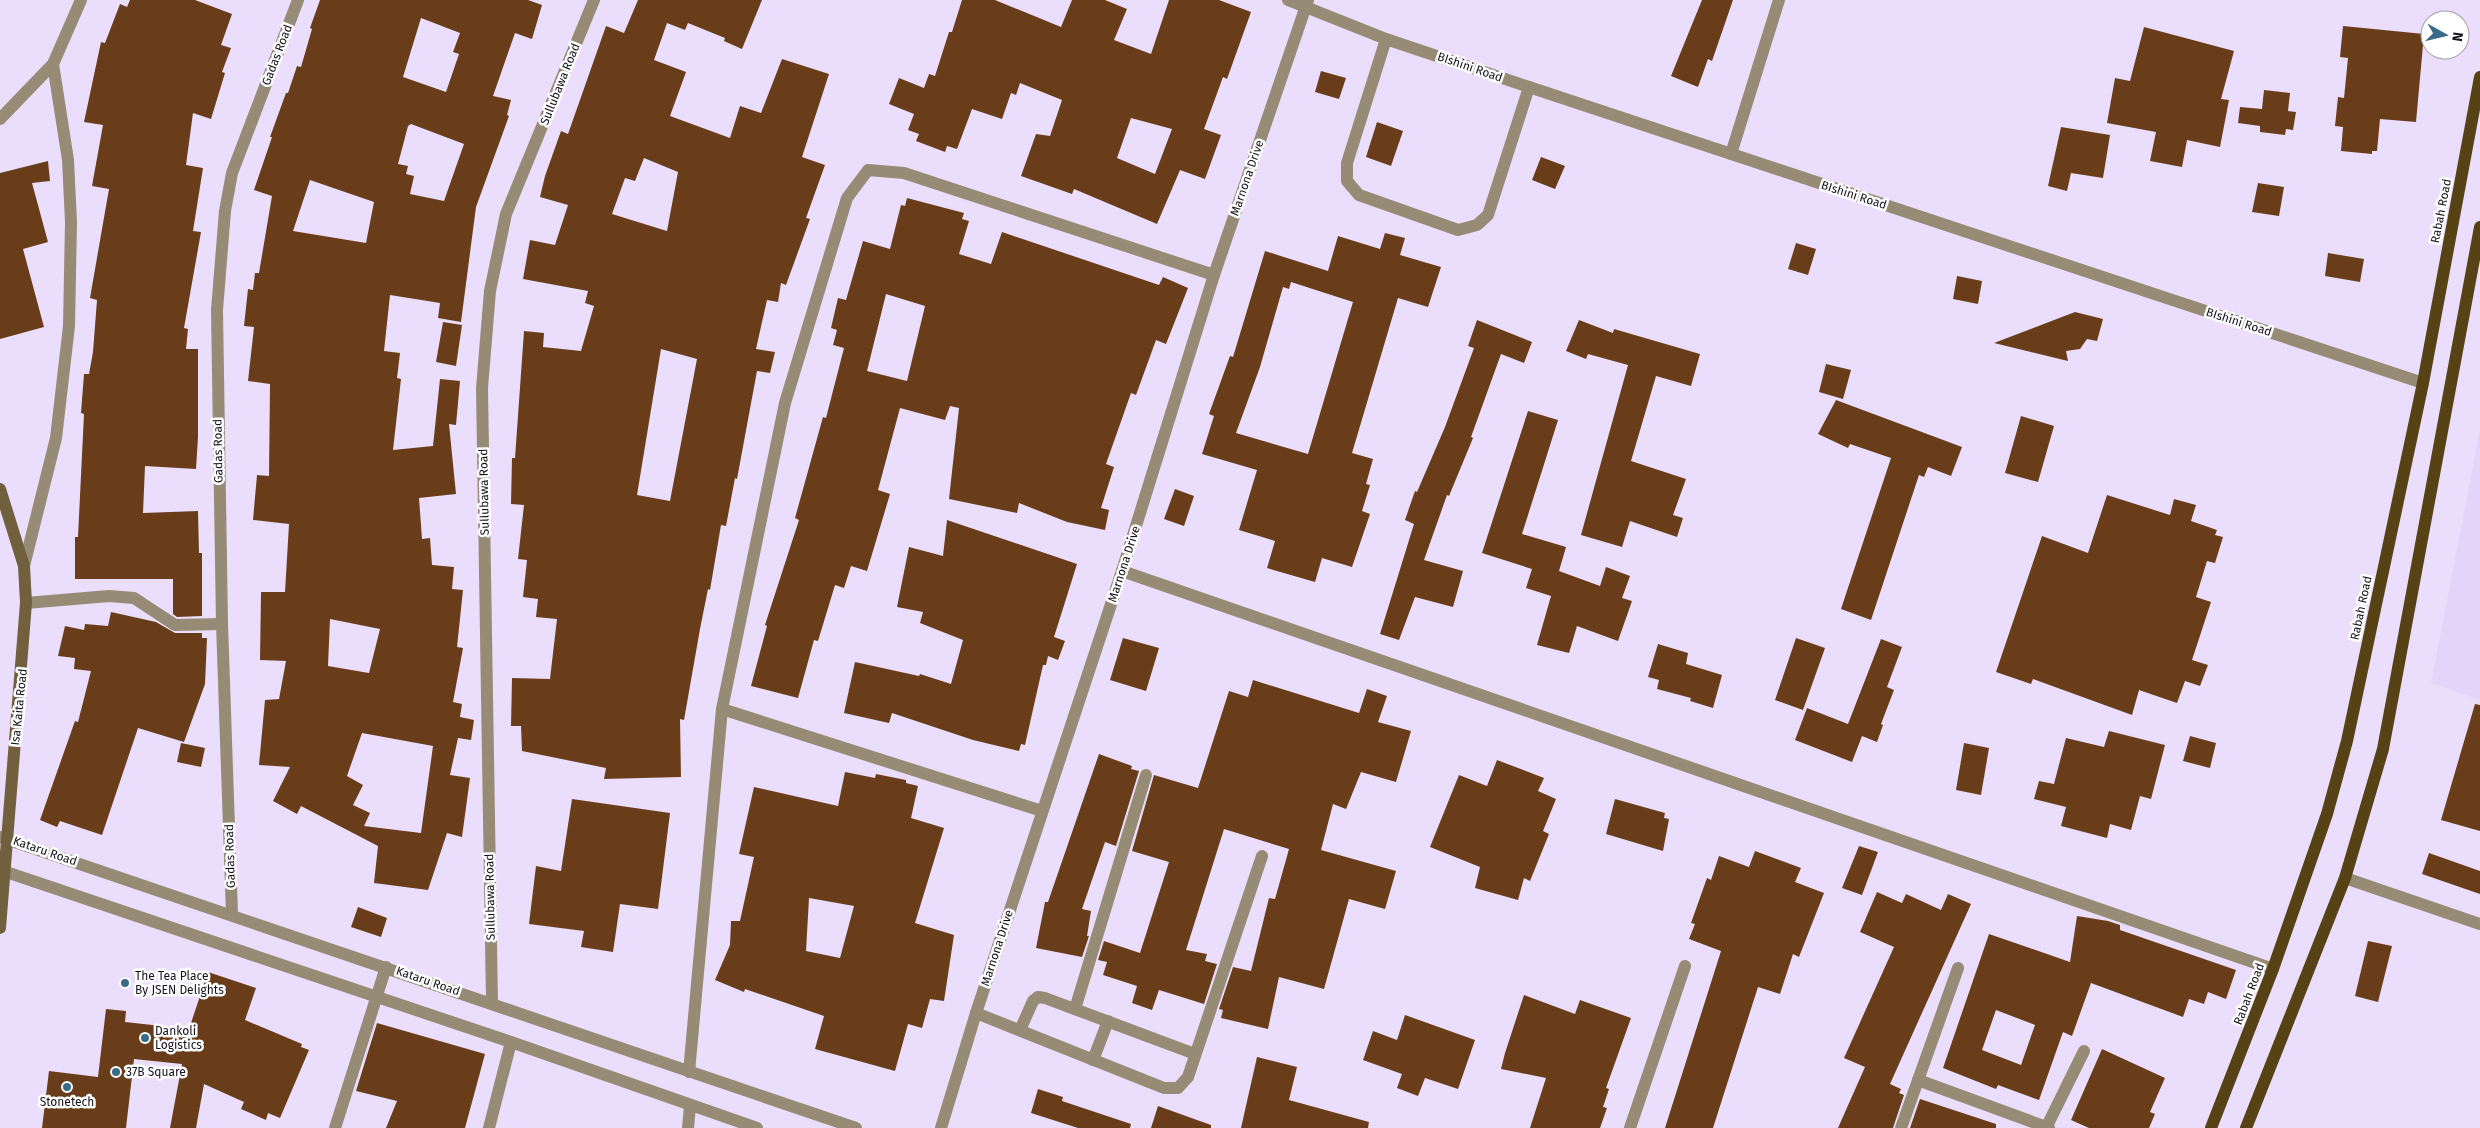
<svg xmlns="http://www.w3.org/2000/svg" width="2480" height="1128" font-family="'Fira Sans',sans-serif">
  <style>
    .built { fill: #e4d4f9 }
    .building { fill: #6a3d1a; fill-rule: evenodd }
    .lines { fill: none; stroke-linecap: round; stroke-linejoin: round }
    .service { stroke: #968b74; stroke-width: 12 }
    .minor { stroke: #968b74; stroke-width: 12 }
    .tertiary { stroke: #968b74; stroke-width: 12 }
    .secondary { stroke: #70603e; stroke-width: 12 }
    .primary { stroke: #564214; stroke-width: 12 }
    .poi-dot { fill: #376b88; stroke: #fff; stroke-width: 2 }
    .labels { text-anchor: middle; dominant-baseline: central; stroke-width: 5; stroke-linejoin: round; paint-order: stroke }
    .street-label { font-size: 12px; fill: #15111b; stroke: #fff }
    .poi-label { font-size: 12px; fill: #15111b; stroke: #fff; text-anchor: start }
  </style>
  <rect width="100%" height="100%" fill="#ebdefc"/>
  <path class="built" d="M2480,430V700L2431,683Z"/>
  <g class="building">
    <path d="M130,0H195L232,14L221,45L231,48L222,72L225,73L211,119L193,113L186,165L203,168L193,231L201,232L184,328L188,329L186,349H198V437L196,469L145,466L143,513L198,511L199,553H202V616L177,617L173,614V579H75V537H78L84,414L81,413L84,374H89L93,352L97,300L90,298L109,189L92,186L103,125L84,122L101,42L105,43L120,4L127,7Z"/>
    <path d="M320,0H528L542,5L532,39L515,33L493,96L511,100L507,115L509,116L476,207L461,322L438,318L440,303L390,295L384,351L400,353L397,378L401,379L393,450L433,446L440,379L460,381L456,425L449,424L456,494L419,498L422,539L430,538L432,565L454,567L452,589L463,590L457,647L463,648L453,702L462,704L460,717L474,720L471,740L458,738L450,775L470,778L462,837L447,833L428,890L374,883L378,846L301,806L297,814L273,801L290,767L259,765L265,700L279,699L286,661L260,660L261,592H285L289,524L253,520L257,475L269,476L270,384L248,381L254,327L244,326L248,289L253,290L255,273H259L272,196L254,190L272,137H270L286,93H288L297,66L301,67L312,29L310,28ZM421,18L460,33L453,52L459,54L446,92L403,77ZM411,124L464,144L444,201L410,194L414,176L406,174L408,166L398,164L408,126ZM310,180L374,202L366,243L293,231ZM330,619L380,629L369,673L328,666ZM362,733L433,746L421,833L364,826L370,813L353,805L363,785L347,776Z"/>
    <path d="M638,0H762L742,49L724,41L725,38L688,23L685,30L667,23L654,60L686,72L670,116L730,138L740,106L761,113L782,59L829,74L802,157L825,165L806,218L810,219L786,285L781,283L778,302L767,300L756,349L775,352L770,373L757,371L737,479L735,478L726,526L721,525L710,590L708,589L700,629L684,720L680,719L681,777L604,779L606,768L522,751L521,726H511L512,678L550,679L557,619L536,617L538,599L523,597L527,560L518,559L524,505L511,504L512,458H515L524,331L544,333L543,347L581,351L594,306L585,303L588,291L523,279L530,240L555,245L568,205L540,197L545,176L561,131L568,134L606,26L624,33ZM644,158L678,172L667,231L612,214L625,178L635,181ZM661,349L697,359L670,501L637,495Z"/>
    <path d="M962,0H995L1061,27L1072,0H1105L1127,9L1114,40L1151,54L1169,0H1219L1251,12L1227,79L1223,77L1204,129L1221,135L1205,179L1180,170L1157,224L1074,189L1072,194L1021,176L1036,134L1050,136L1062,100L1020,83L1016,95L1011,93L1002,119L972,109L957,149L947,146L945,152L916,141L919,134L908,130L914,114L889,104L899,78L924,88L929,74L935,76L949,32H952ZM1131,118L1172,129L1155,174L1117,158Z"/>
    <path d="M1702,0H1733L1712,61L1708,59L1698,87L1671,76Z"/>
    <path d="M2343,26L2424,34L2416,122L2380,119L2377,151H2372V154L2341,151L2343,127L2335,126L2338,97L2344,98L2348,58L2340,57Z"/>
    <path d="M2144,27L2234,51L2221,99L2229,100L2220,147L2187,140L2182,167L2150,161L2156,132L2107,123L2115,78L2130,81Z"/>
    <path d="M1321,71L1346,78L1339,99L1315,92Z"/>
    <path d="M2264,90L2290,93L2288,111L2296,112L2293,130L2286,129L2285,135L2260,132V126L2238,123L2240,107L2262,109Z"/>
    <path d="M1377,122L1403,131L1391,166L1366,157Z"/>
    <path d="M2061,127L2110,135L2103,178L2071,173L2067,191L2048,186Z"/>
    <path d="M1541,157L1565,166L1555,189L1532,180Z"/>
    <path d="M48,161L50,181L32,183L48,242L23,249L44,327L0,339V173Z"/>
    <path d="M2258,183L2284,187L2279,216L2252,212Z"/>
    <path d="M907,198L964,213L962,219L969,221L959,254L991,264L1002,232L1159,285L1163,277L1188,288L1166,344L1156,340L1136,395L1131,393L1106,464L1114,467L1101,508L1109,510L1105,530L1067,522L1019,503L1017,513L949,499L959,408L950,406L945,420L900,408L878,490L890,494L867,571L851,566L844,588L835,585L818,641L814,640L798,698L751,686L767,626L765,625L799,520L795,518L823,417L826,418L844,348L833,345L837,330L831,328L838,298L846,300L863,241L890,249L901,205L905,206ZM886,294L925,306L907,381L867,371Z"/>
    <path d="M1385,233L1405,238L1400,255L1441,267L1428,307L1398,298L1352,453L1373,459L1366,484L1370,485L1362,511L1370,514L1352,567L1322,558L1315,582L1267,568L1275,541L1239,530L1257,470L1202,454L1214,416L1209,414L1230,356L1233,357L1265,251L1328,271L1338,236L1380,249ZM1291,282L1353,302L1308,454L1236,433L1260,367L1283,287L1289,289Z"/>
    <path d="M1796,243L1816,249L1808,275L1788,269Z"/>
    <path d="M2328,253L2364,259L2360,282L2325,276Z"/>
    <path d="M1957,276L1982,281L1978,304L1953,299Z"/>
    <path d="M2075,312L2103,319L2097,341L2087,339L2080,349L2066,351L2068,361L1994,343Z"/>
    <path d="M1477,320L1532,342L1524,363L1501,354L1471,437L1473,438L1449,496L1447,495L1424,560L1463,571L1453,607L1415,597L1399,640L1380,634L1414,524L1405,520L1415,491L1417,492L1445,427L1474,348L1468,346Z"/>
    <path d="M1579,320L1613,333L1614,329L1700,354L1691,386L1656,376L1631,461L1686,479L1673,515L1683,518L1677,537L1630,521L1622,547L1581,535L1628,365L1588,354L1586,359L1566,351Z"/>
    <path d="M443,322L462,325L456,366L436,362Z"/>
    <path d="M1826,364L1851,370L1843,399L1819,392Z"/>
    <path d="M1836,400L1962,447L1951,476L1928,467L1924,477L1919,475L1871,620L1841,609L1891,458L1850,444L1848,448L1818,434Z"/>
    <path d="M1528,411L1558,420L1522,534L1566,547L1559,571L1600,586L1606,567L1630,576L1622,598L1632,601L1618,641L1577,626L1569,653L1537,645L1551,596L1526,588L1532,569L1482,553Z"/>
    <path d="M2021,416L2054,426L2038,482L2005,473Z"/>
    <path d="M1175,489L1194,496L1184,526L1164,519Z"/>
    <path d="M2107,495L2170,515L2174,499L2196,505L2191,521L2217,530L2215,535L2223,537L2215,563L2207,561L2196,597L2211,602L2192,660L2208,665L2200,686L2185,681L2177,703L2139,690L2132,715L2033,679L2031,684L1996,672L2042,536L2088,553Z"/>
    <path d="M947,520L1077,564L1054,637L1065,641L1058,660L1048,656L1046,665H1043L1025,745L1021,744L1019,751L973,740L892,713L889,723L844,713L855,662L919,676L920,674L951,684L963,640L920,623L923,612L897,607L909,547L943,556Z"/>
    <path d="M111,612L156,622L175,633H202V638H207L205,684L184,742L138,728L102,835L60,821L57,827L40,820L75,721L78,722L91,671L74,669L75,658L58,656L65,626L84,630L85,624L108,626Z"/>
    <path d="M1123,638L1159,648L1146,691L1110,680Z"/>
    <path d="M1796,638L1825,648L1803,710L1775,700Z"/>
    <path d="M1881,639L1902,647L1887,687L1894,690L1881,724L1883,725L1877,742L1862,736L1852,762L1795,740L1807,708L1848,724Z"/>
    <path d="M1658,644L1688,653L1686,664L1722,675L1713,708L1690,701L1691,698L1657,689L1659,680L1648,677Z"/>
    <path d="M1253,680L1359,713L1367,689L1387,696L1378,722L1411,731L1396,782L1361,772L1346,809L1333,804L1321,850L1396,871L1385,909L1349,899L1324,989L1279,977L1268,1029L1221,1018L1223,1010L1219,1009L1233,967L1251,971L1269,898L1275,899L1289,849L1224,829L1186,950L1207,954L1205,961L1217,964L1204,1004L1159,990L1152,1010L1132,1003L1137,986L1103,975L1107,962L1098,960L1104,941L1140,953L1169,862L1132,851L1154,775L1198,788L1229,691L1248,697Z"/>
    <path d="M2475,704L2480,705V831L2441,820Z"/>
    <path d="M2109,731L2165,745L2151,799L2140,796L2131,830L2110,824L2107,838L2061,826L2066,807L2034,799L2039,781L2054,784L2066,738L2104,747Z"/>
    <path d="M2190,736L2216,743L2210,768L2183,761Z"/>
    <path d="M181,743L205,748L201,767L177,762Z"/>
    <path d="M1964,743L1989,748L1981,795L1956,790Z"/>
    <path d="M1099,754L1132,766L1131,769L1139,771L1116,846L1105,842L1082,909L1091,911L1087,936H1089L1082,957L1036,948L1045,902H1048Z"/>
    <path d="M1497,760L1544,778L1538,791L1556,799L1543,831L1549,834L1530,881L1524,878L1518,900L1475,888L1480,867L1430,847L1459,775L1487,786Z"/>
    <path d="M845,772L875,778L876,774L906,780V783L918,786L911,818L944,828L915,923L954,935L944,1001L930,999L922,1028L908,1024L895,1071L815,1049L824,1016L745,989L744,992L715,980L730,945L731,921H740L754,857L739,854L754,787L838,806ZM809,898L854,906L840,958L806,951Z"/>
    <path d="M572,799L670,813L658,909L620,904L613,952L581,947L584,931L529,924L536,866L561,871Z"/>
    <path d="M1615,799L1665,813L1664,818L1669,819L1663,851L1606,834Z"/>
    <path d="M1859,846L1878,852L1862,895L1842,888Z"/>
    <path d="M1755,851L1801,868L1795,882L1824,893L1799,957L1793,954L1780,994L1758,987L1713,1128H1665L1721,951L1689,939L1695,924L1691,923L1707,878L1711,880L1719,856L1749,867Z"/>
    <path d="M2429,853L2480,871V894L2422,874Z"/>
    <path d="M1877,892L1902,903L1906,894L1941,910L1948,894L1971,904L1890,1084L1901,1089L1899,1093L1904,1095L1893,1128H1838L1865,1067L1844,1058L1894,947L1860,932Z"/>
    <path d="M358,907L387,918L381,937L351,927Z"/>
    <path d="M2077,916L2108,921L2120,925V930L2236,970L2226,999L2208,992L2204,1004L2189,999L2183,1017L2091,983L2072,1036L2063,1032L2039,1100L1998,1085L1996,1089L1943,1068L1989,934L2070,962ZM1996,1010L2035,1025L2021,1065L1982,1050Z"/>
    <path d="M2368,941L2392,946L2378,1002L2355,996Z"/>
    <path d="M208,972L256,988L245,1020L302,1044L301,1047L309,1050L280,1118L268,1113L266,1120L241,1109L244,1102L204,1084L196,1128H170L182,1064L134,1059L126,1128H42L49,1071L98,1077L106,1009L126,1011L125,1022L189,1029Z"/>
    <path d="M1524,995L1575,1014L1580,1000L1631,1018L1606,1088L1609,1089L1603,1107L1607,1108L1600,1128H1530L1546,1078L1501,1069L1505,1053Z"/>
    <path d="M1405,1015L1475,1040L1458,1089L1425,1078L1418,1096L1397,1088L1402,1074L1363,1060L1373,1031L1397,1040Z"/>
    <path d="M377,1023L485,1054L465,1128H386L397,1101L356,1091Z"/>
    <path d="M2102,1049L2165,1078L2150,1112L2155,1114L2149,1128H2089L2071,1120Z"/>
    <path d="M1257,1057L1297,1067L1289,1100L1369,1122L1368,1128H1241Z"/>
    <path d="M1038,1089L1063,1097L1062,1101L1131,1124L1130,1128H1078L1031,1113Z"/>
    <path d="M1920,1099L1996,1124V1128H1910Z"/>
    <path d="M1158,1106L1211,1125V1128H1151Z"/>
  </g>
  <g class="lines">
    <g class="service">
      <path d="M1386,39L1347,163V181L1359,195L1458,230L1477,225L1488,215L1529,87"/>
      <path d="M1731,154L1779,0"/>
      <path d="M2345,878L2480,924"/>
      <path d="M1075,1009L1146,775"/>
      <path d="M976,1013L1164,1088H1178L1188,1077L1262,856"/>
      <path d="M1020,1030L1033,1001L1038,997L1045,998L1195,1054"/>
      <path d="M1093,1060L1108,1021"/>
      <path d="M1918,1080L2049,1128"/>
      <path d="M688,1128L690,1106"/>
      <path d="M1630,1128L1685,966"/>
      <path d="M1901,1128L1958,968"/>
      <path d="M2046,1128L2084,1051"/>
    </g>
    <g class="minor">
      <path d="M1288,0L1386,39L1529,87L2423,383"/>
      <path d="M0,119L53,64L81,0"/>
      <path d="M24,566L56,438L69,326L71,222L68,160L53,64"/>
      <path d="M1122,571L2273,969"/>
      <path d="M26,603L109,596L134,598L175,625L222,624"/>
      <path d="M722,709L1042,811"/>
      <path d="M232,914L222,624L217,310L225,211L232,173L298,0"/>
      <path d="M492,1003L482,388L490,291L506,214L594,0"/>
      <path d="M689,1072L722,709L785,403L847,198L868,170L904,173L1214,275"/>
      <path d="M335,1128L386,967"/>
      <path d="M489,1128L511,1042"/>
      <path d="M941,1128L976,1013L1122,571L1214,275L1308,0"/>
    </g>
    <g class="tertiary">
      <path d="M0,837L856,1128"/>
      <path d="M0,870L511,1042L757,1128"/>
    </g>
    <path class="secondary" d="M0,489L24,566L26,603L0,928"/>
    <g class="primary">
      <path d="M2211,1128L2273,969L2327,814L2347,741L2423,383L2480,77"/>
      <path d="M2246,1128L2345,878L2383,749L2480,227"/>
    </g>
  </g>
  <g class="poi-dot">
    <circle cx="125" cy="983" r="5"/>
    <circle cx="145" cy="1038" r="5"/>
    <circle cx="116" cy="1072" r="5"/>
    <circle cx="67" cy="1087" r="5"/>
  </g>
  <g class="labels">
    <g class="street-label">
      <text transform="translate(277 55) rotate(-69)">Gadas Road</text>
      <text transform="translate(1470 67) rotate(19)">BIshini Road</text>
      <text transform="translate(560 84) rotate(-68)">Sullubawa Road</text>
      <text transform="translate(1247 178) rotate(-71)">Marnona Drive</text>
      <text transform="translate(1854 195) rotate(18)">BIshini Road</text>
      <text transform="translate(2441 211) rotate(-79)">Rabah Road</text>
      <text transform="translate(2239 322) rotate(18)">BIshini Road</text>
      <text transform="translate(218 451) rotate(-91)">Gadas Road</text>
      <text transform="translate(484 492) rotate(-91)">Sullubawa Road</text>
      <text transform="translate(1124 564) rotate(-72)">Marnona Drive</text>
      <text transform="translate(2361 608) rotate(-78)">Rabah Road</text>
      <text transform="translate(19 707) rotate(-84)">Isa Kaita Road</text>
      <text transform="translate(45 851) rotate(19)">Kataru Road</text>
      <text transform="translate(230 856) rotate(-92)">Gadas Road</text>
      <text transform="translate(490 897) rotate(-91)">Sullubawa Road</text>
      <text transform="translate(997 948) rotate(-72)">Marnona Drive</text>
      <text transform="translate(428 981) rotate(19)">Kataru Road</text>
      <text transform="translate(2249 994) rotate(-69)">Rabah Road</text>
    </g>
    <g class="poi-label">
      <text x="135" y="976">The Tea Place<tspan x="135" dy="14">By JSEN Delights</tspan></text>
      <text x="155" y="1031">Dankoli<tspan x="155" dy="14">Logistics</tspan></text>
      <text x="126" y="1072">37B Square</text>
      <text x="67" y="1102" text-anchor="middle">Stonetech</text>
    </g>
  </g>
  <g transform="translate(2445 35) rotate(98)"><circle r="24" fill="#ffffff" stroke="#a1a0a4"/>
  <path d="M0-4L9 19L0 12L-9 19Z" fill="#376b88"/>
  <text y="-8" font-size="14" font-weight="bold" text-anchor="middle" fill="#15111b">N</text>
  </g>
</svg>
